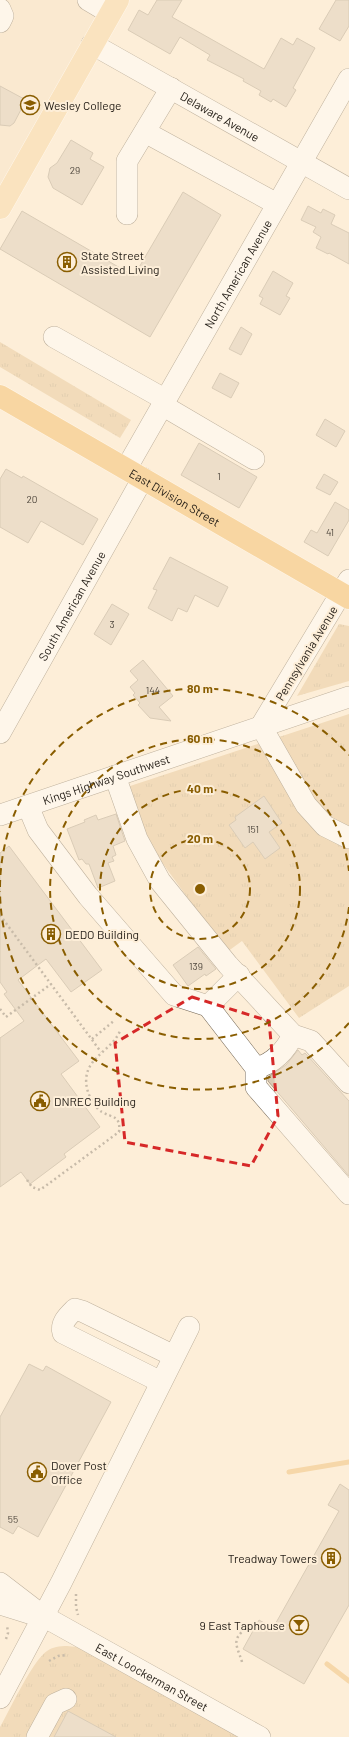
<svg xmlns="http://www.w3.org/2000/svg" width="349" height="1737" font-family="Barlow,sans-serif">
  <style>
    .built { fill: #f6e2c6 }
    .park { fill: url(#park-tufts) }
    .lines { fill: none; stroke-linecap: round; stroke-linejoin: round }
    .stream { stroke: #eebb6f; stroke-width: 5 }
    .building { fill: #d9cab5; stroke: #afa18d }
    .minor-casing { stroke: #746755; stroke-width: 22 }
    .major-casing { stroke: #fff; stroke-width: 23 }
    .highway-casing { stroke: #fff; stroke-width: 23 }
    .path { stroke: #887d70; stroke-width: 2.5; stroke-dasharray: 2 3; stroke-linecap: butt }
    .minor { stroke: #fff; stroke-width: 21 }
    .major { stroke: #f7d5a0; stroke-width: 22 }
    .highway { stroke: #f1b961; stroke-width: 22 }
    .marked { fill: none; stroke: #d62828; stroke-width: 3; stroke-dasharray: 8 5; stroke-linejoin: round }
    .ring { fill: none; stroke: #895d00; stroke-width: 2; stroke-dasharray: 7 5 }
    .labels { text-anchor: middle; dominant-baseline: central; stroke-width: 4; stroke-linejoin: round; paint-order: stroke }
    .number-label { font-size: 10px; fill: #50483e }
    .poi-label { font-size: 12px; fill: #231d16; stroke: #fdeed8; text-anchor: start }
    .street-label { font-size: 12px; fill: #231d16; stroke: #fdeed8 }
    .centre { fill: #895d00; stroke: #fdeed8; stroke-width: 2 }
    .ring-label { font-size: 12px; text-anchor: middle; font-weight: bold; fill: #895d00; stroke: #fdeed8; stroke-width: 4; stroke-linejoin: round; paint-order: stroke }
  </style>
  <defs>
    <pattern id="park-tufts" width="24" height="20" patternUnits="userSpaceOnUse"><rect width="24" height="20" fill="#e4c495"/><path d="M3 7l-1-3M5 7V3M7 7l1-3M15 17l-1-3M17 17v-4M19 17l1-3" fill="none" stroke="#c3a880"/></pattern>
  </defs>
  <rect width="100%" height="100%" fill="#fdeed8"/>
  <path class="built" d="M0,0H119L0,210Z"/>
  <g class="park">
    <path d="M0,342L131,420L120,438L0,367Z"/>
    <path d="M339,624L349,626V681L297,696Z"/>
    <path d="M349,714V986L299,1018L242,941L227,952L145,839L127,787Z"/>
    <path d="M67,1646L77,1647L86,1652L240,1737H0V1727C10,1710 32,1661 47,1651C52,1647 60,1646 67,1646Z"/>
  </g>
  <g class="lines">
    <g class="stream">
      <path d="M289,1472L349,1462"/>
      <path d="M327,1664L349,1681"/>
    </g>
  </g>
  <g class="building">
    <path d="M157,0H182L172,17L264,69L281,38L293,45L297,38L315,48L293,88L296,90L286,107L273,99L271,102L259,95L261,91L243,81L244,79L207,60L210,55L180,37L170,54L128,30L139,10L148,15Z"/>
    <path d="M336,0H349V26L340,41L319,29Z"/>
    <path d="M0,86L26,100L14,123L10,126L0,125Z"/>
    <path d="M71,140L93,153L90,159L104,167L82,205L53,188L48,177L50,168L57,163Z"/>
    <path d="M183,192L221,215L150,337L0,249L22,211L134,276Z"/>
    <path d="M308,206L321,213L323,209L335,215L331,224L349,233V264L329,253L328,254L316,248L321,237L313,232L316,227L301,220Z"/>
    <path d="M273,271L293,283L286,296L290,298L280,315L260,304L263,298L259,296Z"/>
    <path d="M241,327L252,334L241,355L229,349Z"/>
    <path d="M220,373L239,383L231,398L212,388Z"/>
    <path d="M325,419L345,431L336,447L316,435Z"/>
    <path d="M199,443L257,477L239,508L181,475Z"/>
    <path d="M6,469L22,478L23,476L98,519L83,545L41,521L28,543L0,527V479Z"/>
    <path d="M324,474L338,482L330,495L316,488Z"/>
    <path d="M335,502L349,510V520L328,556L304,542L311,530L317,533Z"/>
    <path d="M170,557L228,587L218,607L195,595L187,612L178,608L172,621L148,608L157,590L153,589Z"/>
    <path d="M112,604L129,614L111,645L94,634Z"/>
    <path d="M143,660L173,696L159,707L171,721L150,718L138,705L140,703L133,695L135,693L130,687L138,680L130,671Z"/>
    <path d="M264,796L282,823L269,832L280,848L265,859L253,842L245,848L229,825L236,820L235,817Z"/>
    <path d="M116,814L125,841L113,846L116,855L112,857L114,861L108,863L115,881L98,888L89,864H86L82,859L79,860L67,829L85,822L84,820L96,815L98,820Z"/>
    <path d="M9,846L102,970L71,992L46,959L18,980L79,1061L61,1074L100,1127L64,1154L66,1157L30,1184L21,1172L0,1187V1038L24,1021L4,994L7,992L0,982V853Z"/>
    <path d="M198,947L216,969L206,976L205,974L188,986L173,965Z"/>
    <path d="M298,1050L302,1055L305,1053L349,1101V1176L268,1081V1077L286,1065Z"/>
    <path d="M29,1364L43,1371L46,1366L111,1402L38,1537L18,1526L13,1534L0,1527V1417Z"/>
    <path d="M340,1484L349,1490V1605L304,1684L243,1649L259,1620L273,1628L339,1511L328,1505Z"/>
    <path d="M68,1711L116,1737H54Z"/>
  </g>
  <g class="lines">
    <g class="minor-casing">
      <g id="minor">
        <path d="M88,0L110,13"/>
        <path d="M0,9L3,16L0,22"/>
        <path id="s1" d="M92,44L349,189"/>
        <path d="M145,132L277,204"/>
        <path d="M127,214V161L171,88"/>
        <path d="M54,337L166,400"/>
        <path d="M162,405L254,459"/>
        <path id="s2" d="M126,469L349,79"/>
        <path d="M349,580L261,726L306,805L325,826L349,838"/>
        <path id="s3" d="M0,733L143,478"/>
        <path d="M115,776L137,839L160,881L228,965L293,1035L311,1041L349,1083"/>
        <path d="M28,806L38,830L88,896L174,995L208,1006L256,1068V1087L349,1194"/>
        <path id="s4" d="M0,815L349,697"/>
        <path d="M208,1006L239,975"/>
        <path d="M256,1068C273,1064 286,1050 293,1035"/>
        <path d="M161,1382L63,1333C60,1323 68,1316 75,1309L82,1311L174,1356"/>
        <path id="s5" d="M0,1583L43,1616L260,1737"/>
        <path d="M0,1604L32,1614"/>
        <path d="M0,1698L61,1583L189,1327"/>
        <path d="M37,1737L55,1704L66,1699"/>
      </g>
    </g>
    <g class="major-casing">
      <path id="major" d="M0,208L118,0"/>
    </g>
    <g class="highway-casing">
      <g id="highway">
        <path id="s6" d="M0,396L349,598"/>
      </g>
    </g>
    <g class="path">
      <path d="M0,915L101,1052"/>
      <path d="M0,1009L6,1017L51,984"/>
      <path d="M92,1039L115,1020"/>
      <path d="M27,1180L32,1187L40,1190L119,1132C121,1115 112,1118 102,1112C96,1109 90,1098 88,1092C78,1059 111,1053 120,1031"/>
      <path d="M76,1594V1607L78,1615"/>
      <path d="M6,1639L8,1633L7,1625"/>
      <path d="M49,1661L58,1656L66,1655"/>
      <path d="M242,1662C237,1645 230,1640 248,1627"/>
    </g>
    <use href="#minor" class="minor"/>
    <use href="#major" class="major"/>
    <use href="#highway" class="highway"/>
  </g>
  <path d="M0 0H349V1737H0ZM192,997L269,1021L278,1116L251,1166L125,1142L115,1043Z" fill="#fdeed8" fill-opacity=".55" fill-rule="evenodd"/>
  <path class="marked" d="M192,997L269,1021L278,1116L251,1166L125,1142L115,1043Z"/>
  <g class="ring">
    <circle cx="200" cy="889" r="50"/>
    <circle cx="200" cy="889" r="100"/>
    <path d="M349 907A150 150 0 1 1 349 871"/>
    <path d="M349 1023A200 200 0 0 1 0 891M0 887A200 200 0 0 1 349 755"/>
  </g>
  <defs>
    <g id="university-ring" transform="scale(1)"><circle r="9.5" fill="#fdeed8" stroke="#895d00" stroke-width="1.5"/><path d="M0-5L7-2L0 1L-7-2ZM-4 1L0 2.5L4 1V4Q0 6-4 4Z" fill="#895d00"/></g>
    <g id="building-ring" transform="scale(1)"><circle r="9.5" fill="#fdeed8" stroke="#895d00" stroke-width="1.5"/><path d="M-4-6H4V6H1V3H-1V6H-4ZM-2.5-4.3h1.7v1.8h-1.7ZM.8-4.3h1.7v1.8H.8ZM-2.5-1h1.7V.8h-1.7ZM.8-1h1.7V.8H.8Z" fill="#895d00"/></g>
    <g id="civic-ring" transform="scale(1)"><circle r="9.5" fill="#fdeed8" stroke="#895d00" stroke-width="1.5"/><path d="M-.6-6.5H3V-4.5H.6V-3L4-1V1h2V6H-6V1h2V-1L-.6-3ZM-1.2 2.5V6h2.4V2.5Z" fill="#895d00"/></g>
    <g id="bar-ring" transform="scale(1)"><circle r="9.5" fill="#fdeed8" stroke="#895d00" stroke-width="1.5"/><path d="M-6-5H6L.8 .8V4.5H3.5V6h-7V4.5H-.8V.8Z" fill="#895d00"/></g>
  </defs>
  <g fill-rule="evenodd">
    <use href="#university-ring" x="30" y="105"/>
    <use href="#building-ring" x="67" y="262"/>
    <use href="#building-ring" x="51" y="934"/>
    <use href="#civic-ring" x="40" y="1101"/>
    <use href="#civic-ring" x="37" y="1472"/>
    <use href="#building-ring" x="331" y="1558"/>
    <use href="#bar-ring" x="299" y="1625"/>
  </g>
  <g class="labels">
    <g class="number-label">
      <text x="75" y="170">29</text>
      <text x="219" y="476">1</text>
      <text x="32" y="499">20</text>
      <text x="330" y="532">41</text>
      <text x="112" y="624">3</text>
      <text x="153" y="690">144</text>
      <text x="253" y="829">151</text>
      <text x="196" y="966">139</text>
      <text x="13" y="1519">55</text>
    </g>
    <g class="poi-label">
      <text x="44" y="105">Wesley College</text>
      <text x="81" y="255">State Street<tspan x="81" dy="14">Assisted Living</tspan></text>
      <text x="65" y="934">DEDO Building</text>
      <text x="54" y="1101">DNREC Building</text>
      <text x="51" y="1465">Dover Post<tspan x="51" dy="14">Office</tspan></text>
      <text x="317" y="1558" text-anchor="end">Treadway Towers</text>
      <text x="285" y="1625" text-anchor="end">9 East Taphouse</text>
    </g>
    <g class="street-label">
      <text stroke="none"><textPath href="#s1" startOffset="147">Delaware Avenue</textPath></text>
      <text stroke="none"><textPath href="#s2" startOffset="225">North American Avenue</textPath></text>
      <text stroke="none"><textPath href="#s6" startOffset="202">East Division Street</textPath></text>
      <text stroke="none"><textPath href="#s3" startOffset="146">South American Avenue</textPath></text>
      <text transform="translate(306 653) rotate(-59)">Pennsylvania Avenue</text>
      <text stroke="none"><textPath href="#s4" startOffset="112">Kings Highway Southwest</textPath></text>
      <text stroke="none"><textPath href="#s5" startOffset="179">East Loockerman Street</textPath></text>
    </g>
  </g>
  <circle cx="200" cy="889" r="6" class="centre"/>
  <g class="ring-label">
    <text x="200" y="693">80 m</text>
    <text x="200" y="743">60 m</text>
    <text x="200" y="793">40 m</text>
    <text x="200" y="843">20 m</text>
  </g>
</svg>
